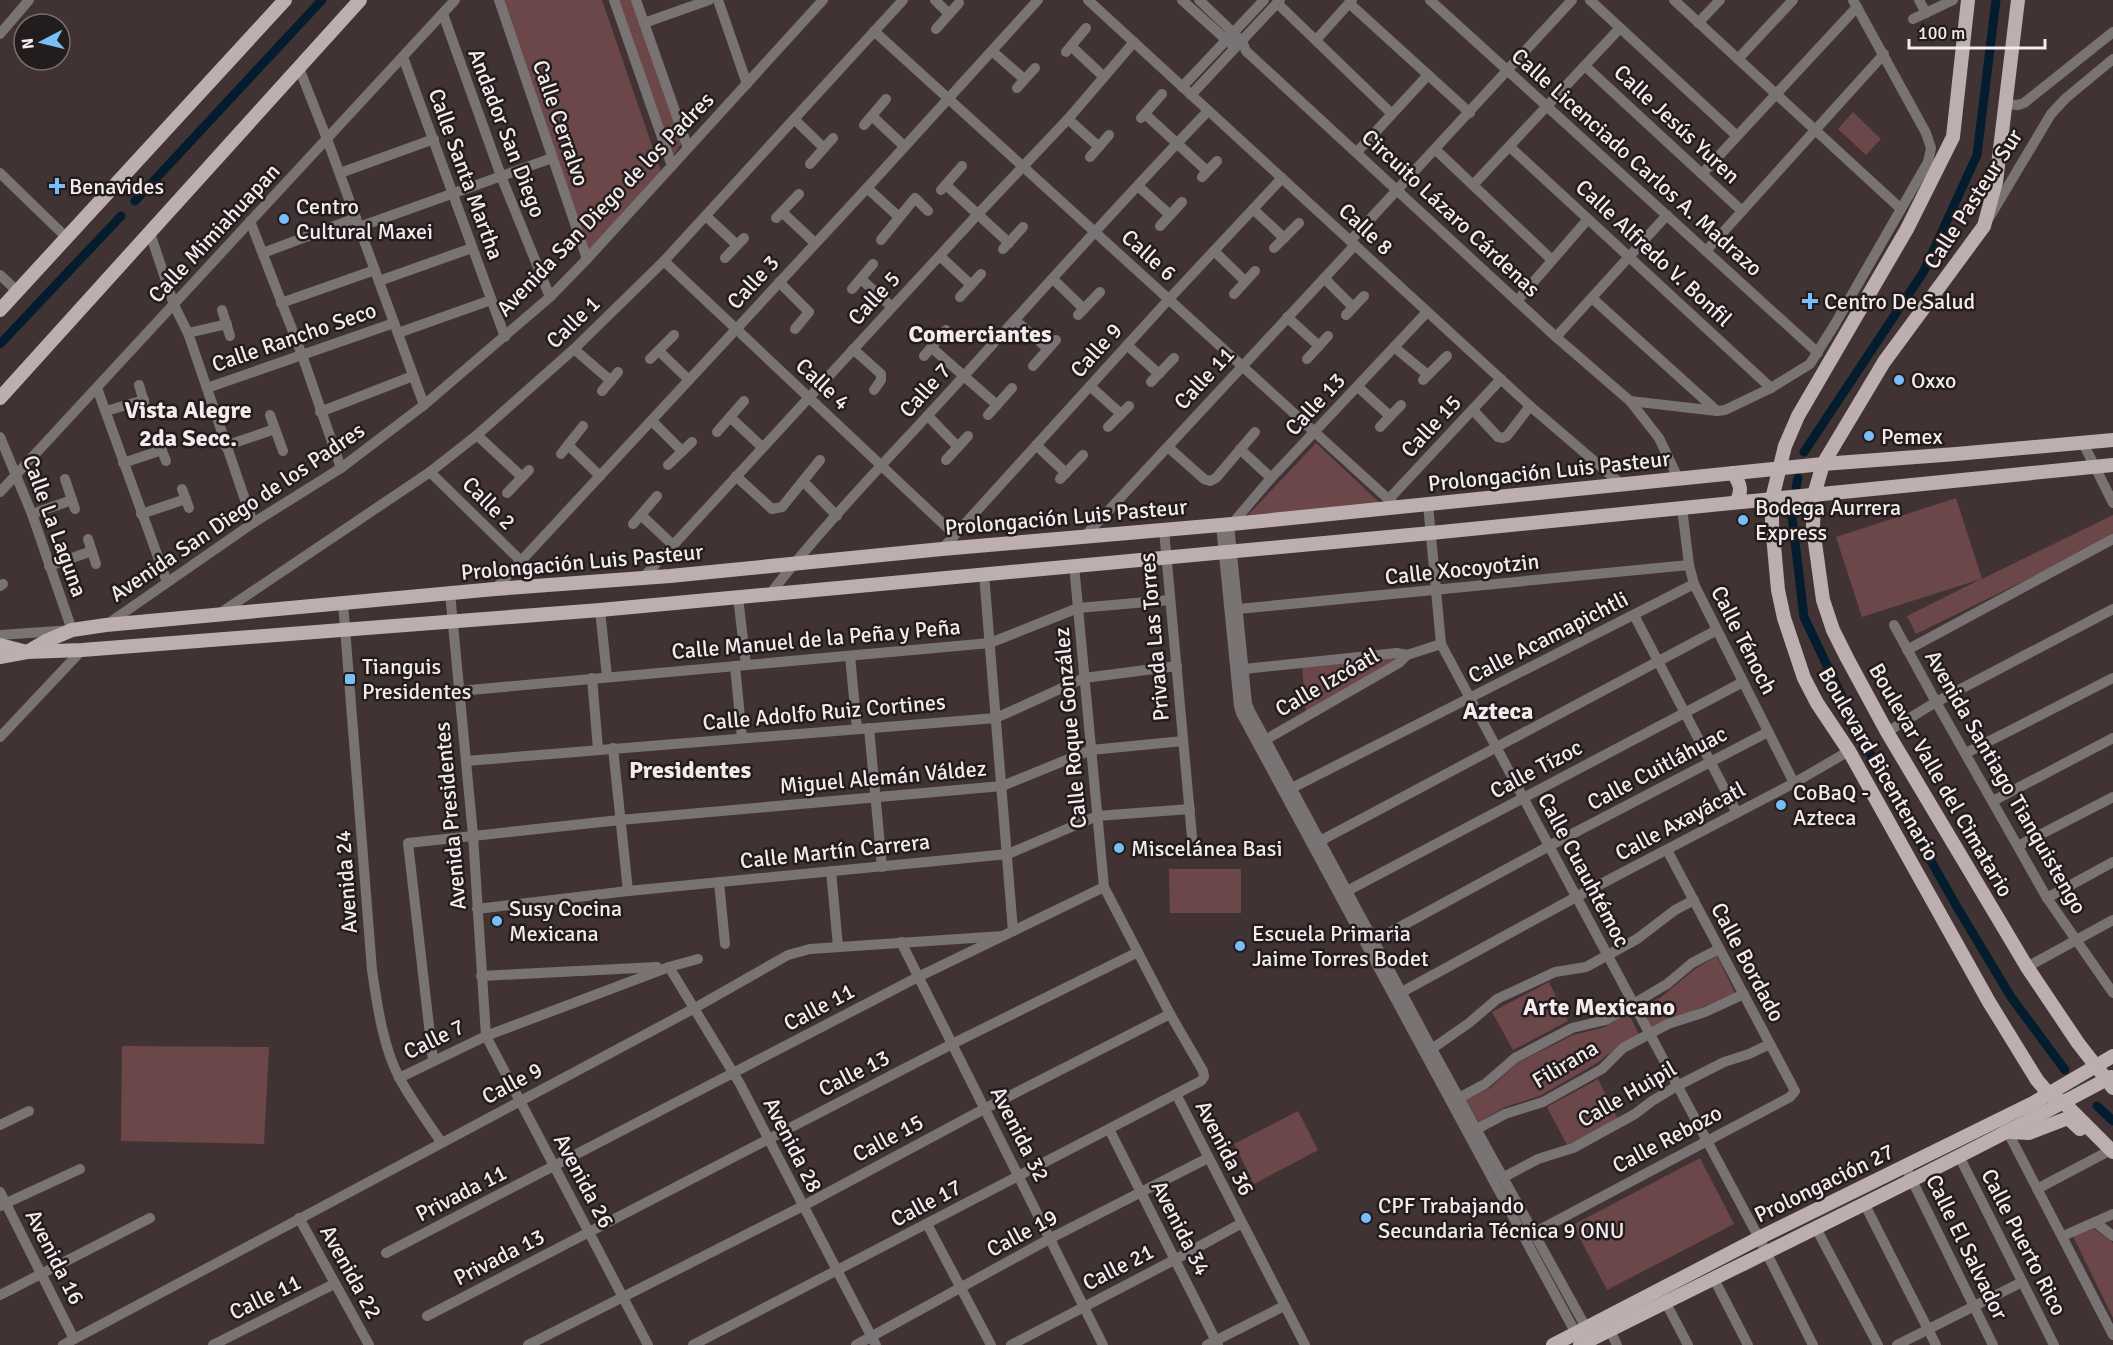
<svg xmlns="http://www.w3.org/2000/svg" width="2113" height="1345" font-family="Signika,sans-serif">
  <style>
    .green { fill: #6c474a }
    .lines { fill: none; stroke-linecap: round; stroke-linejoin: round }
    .canal { stroke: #031d2f; stroke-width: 9 }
    .minor { stroke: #7a7373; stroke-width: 10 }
    .major { stroke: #bdaeaf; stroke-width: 14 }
    .poi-dot { fill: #78bff7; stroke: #231c1d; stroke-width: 2 }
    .labels { text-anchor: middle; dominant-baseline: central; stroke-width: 5; stroke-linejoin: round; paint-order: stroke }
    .street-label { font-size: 22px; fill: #f5ebec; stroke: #231c1d }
    .poi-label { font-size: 22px; fill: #f5ebec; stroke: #231c1d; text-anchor: start }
    .neighbourhood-label { font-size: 24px; font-weight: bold; fill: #f5ebec; stroke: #231c1d }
  </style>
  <rect width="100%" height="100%" fill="#413333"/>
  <g class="green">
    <path d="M503,0H602L661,172L588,252Z"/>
    <path d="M618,0H633L682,143L673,156Z"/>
    <path d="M1853,112L1881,139L1866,155L1838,129Z"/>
    <path d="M1316,443L1380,503L1248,515Z"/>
    <path d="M1956,498L1982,579L2113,515V537L1916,634L1907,616L1981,579L1862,617L1836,537Z"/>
    <path d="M1399,655L1400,660L1306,714L1302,665Z"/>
    <path d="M1169,869H1241V913H1170Z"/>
    <path d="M1717,956L1735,993L1650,1029L1639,1007L1660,998L1695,969Z"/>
    <path d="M1549,982L1568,1021L1513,1050L1492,1012Z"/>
    <path d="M1628,1012L1639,1035L1620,1045L1597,1063L1540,1096L1505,1107L1479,1122L1465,1100L1490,1088L1517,1063L1573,1035L1605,1027Z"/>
    <path d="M122,1046L269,1047L264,1144L121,1141Z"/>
    <path d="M1598,1079L1618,1119L1567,1145L1547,1107Z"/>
    <path d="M1298,1111L1318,1150L1254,1184L1234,1144Z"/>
    <path d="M1700,1158L1734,1224L1607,1290L1573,1225Z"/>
    <path d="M2093,1228L2113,1243V1318L2073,1236Z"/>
  </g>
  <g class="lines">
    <g class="canal">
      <path d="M135,201L322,0"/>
      <path d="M0,344L121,216"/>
      <path d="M1804,452L1924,271L1977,155L1996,0"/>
      <path d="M1796,488L1798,478"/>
      <path d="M1791,508L1804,617L1862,739L1957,907L2011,997L2065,1070"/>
      <path d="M2097,1106L2113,1121"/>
    </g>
    <g class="minor">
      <path d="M499,0L587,259"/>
      <path d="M614,0L672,166"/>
      <path d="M636,0L688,148"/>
      <path d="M718,0L747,84"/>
      <path d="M935,0L949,14"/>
      <path d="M1088,0L1530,406L1621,484"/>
      <path d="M1182,0L1232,45"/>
      <path d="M1199,0L1242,41L1246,51L1556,337L1630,401L1659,438L1678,478"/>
      <path d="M1430,0L1818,353"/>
      <path d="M1590,0L1737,136"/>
      <path d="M1674,0L1901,209"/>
      <path d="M1919,0L1926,13"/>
      <path d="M1277,3L1392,114"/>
      <path d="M1349,3L1470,113"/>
      <path d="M443,14L501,176L550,297"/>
      <path d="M1913,19L1953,0"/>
      <path d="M644,23L709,0"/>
      <path d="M1698,23L1720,0"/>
      <path d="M936,29L959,3"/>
      <path d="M874,31L1397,507"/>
      <path d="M0,34L29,0"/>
      <path d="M1316,40L1352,0"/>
      <path d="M1071,46L1104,77"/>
      <path d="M992,51L1024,79"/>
      <path d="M1066,52L1086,28"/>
      <path d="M403,57L505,337"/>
      <path d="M1738,59L1793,0"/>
      <path d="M1585,66L1742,211"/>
      <path d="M299,68L327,139L424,405"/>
      <path d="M1182,87L1264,0"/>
      <path d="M1017,88L1035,68"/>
      <path d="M1191,95L1280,0"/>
      <path d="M2005,104L2018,105L2024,103L2113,32"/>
      <path d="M1145,114L1207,171"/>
      <path d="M872,116L904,146"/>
      <path d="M1141,118L1162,94"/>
      <path d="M794,119L824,148"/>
      <path d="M1068,119L1099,147"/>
      <path d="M864,125L886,99"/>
      <path d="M1510,147L1771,388"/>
      <path d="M1436,150L1552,260"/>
      <path d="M1357,152L1428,75"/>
      <path d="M1090,157L1109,135"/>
      <path d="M810,164L833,138"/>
      <path d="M0,173L66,237"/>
      <path d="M340,173L434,139"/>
      <path d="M1702,174L1857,7"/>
      <path d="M1202,177L1217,161"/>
      <path d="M946,185L1009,243"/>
      <path d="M1473,185L1620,28"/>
      <path d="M1138,186L1170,215"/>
      <path d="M867,188L899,217"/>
      <path d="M941,190L962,166"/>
      <path d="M1253,209L1284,238"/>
      <path d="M782,212L815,243"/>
      <path d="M706,216L737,245"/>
      <path d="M776,218L799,194"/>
      <path d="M1989,218L2051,114L2066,98L2113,59"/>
      <path d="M250,221L302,355L341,468"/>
      <path d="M1160,226L1182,202"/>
      <path d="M359,227L552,158"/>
      <path d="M150,233L174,305L188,333L253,523"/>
      <path d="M881,240L915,198L928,211"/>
      <path d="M1350,241L1572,0"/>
      <path d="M1274,248L1299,223"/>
      <path d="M1003,249L1023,227"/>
      <path d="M1214,251L1245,281"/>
      <path d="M1706,251L1884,54"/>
      <path d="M263,253L356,218"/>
      <path d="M940,256L971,285"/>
      <path d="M725,258L744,238"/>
      <path d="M664,261L955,535"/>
      <path d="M0,275L17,291"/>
      <path d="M1324,278L1353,307"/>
      <path d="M861,279L892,307"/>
      <path d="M1053,279L1084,309"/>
      <path d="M379,281L472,248"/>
      <path d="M779,282L809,312L795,329"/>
      <path d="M852,289L873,264"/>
      <path d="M1234,294L1255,271"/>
      <path d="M960,297L981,274"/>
      <path d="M1592,298L1717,411"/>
      <path d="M1517,301L1588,219"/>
      <path d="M281,303L375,270"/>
      <path d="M222,310L230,336"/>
      <path d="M1078,315L1100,292"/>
      <path d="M1346,315L1364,296"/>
      <path d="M1287,317L1319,346"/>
      <path d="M1015,320L1048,349"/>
      <path d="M188,333L227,324"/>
      <path d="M398,333L491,300"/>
      <path d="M1556,337L1667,215"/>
      <path d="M1127,345L1159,374"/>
      <path d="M1394,347L1428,375"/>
      <path d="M932,348L997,405"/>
      <path d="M574,349L611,381"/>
      <path d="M853,349L881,374V380L874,390"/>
      <path d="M659,351L689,380"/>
      <path d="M924,356L946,330"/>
      <path d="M650,359L674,335"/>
      <path d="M1307,359L1328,336"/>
      <path d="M1033,366L1056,340"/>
      <path d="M1423,380L1447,356"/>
      <path d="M1151,382L1174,358"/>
      <path d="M139,385L147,412"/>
      <path d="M1090,386L1121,414"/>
      <path d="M1358,387L1390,416"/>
      <path d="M97,388L167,582"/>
      <path d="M207,388L394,323"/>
      <path d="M602,391L618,372"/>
      <path d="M1630,401L1717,411L1725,410L1771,388L1810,364L1835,324L1928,162L1931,148L1926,133L1853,0"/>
      <path d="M1473,410L1498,437L1502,438L1507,436L1530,406"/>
      <path d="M106,411L144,400"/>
      <path d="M320,412L413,376"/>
      <path d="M270,415L283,451"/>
      <path d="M988,415L1012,388"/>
      <path d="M928,416L958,447"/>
      <path d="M730,417L762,447"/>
      <path d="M652,421L682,451"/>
      <path d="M1108,427L1129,406"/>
      <path d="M1380,427L1401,405"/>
      <path d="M717,432L744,401"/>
      <path d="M477,435L522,477"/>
      <path d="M0,437L32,514L72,630L0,635"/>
      <path d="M157,438L166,461"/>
      <path d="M2083,443L2113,503"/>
      <path d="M568,445L600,476"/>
      <path d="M1036,445L1066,473"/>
      <path d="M225,446L275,429"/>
      <path d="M1168,447L1204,479L1210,481L1216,478L1255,432"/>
      <path d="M1240,449L1271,478"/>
      <path d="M561,454L583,426"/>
      <path d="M946,460L968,436"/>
      <path d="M123,463L162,450"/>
      <path d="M668,465L692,442"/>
      <path d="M430,472L522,562"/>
      <path d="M736,476L772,509L782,507L820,460"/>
      <path d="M65,479L75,509"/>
      <path d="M1060,479L1083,455"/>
      <path d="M803,481L837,516"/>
      <path d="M182,489L189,508"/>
      <path d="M0,492L455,0"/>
      <path d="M507,493L529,470"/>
      <path d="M1389,499L1501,379"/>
      <path d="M1428,504L1441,644L1759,1238L1813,1345"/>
      <path d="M1682,508L1689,565L1694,584L1794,783"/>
      <path d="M32,514L72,500"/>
      <path d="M141,514L186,499"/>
      <path d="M641,515L673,545"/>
      <path d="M633,524L657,496"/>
      <path d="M1229,524L1247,704L1250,711L1432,1049L1589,1333"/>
      <path d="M1232,524L1271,478L1427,312"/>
      <path d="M1221,525L1239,706L1241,713L1579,1339"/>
      <path d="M1164,530L1192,837"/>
      <path d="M1083,538L1355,245"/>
      <path d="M88,539L96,564"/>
      <path d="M942,549L1169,299L1282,178"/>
      <path d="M49,566L92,551"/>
      <path d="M984,574L1013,931"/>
      <path d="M642,579L978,214L1068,119L1134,42"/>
      <path d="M0,586L3,584"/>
      <path d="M495,589L867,188L1038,0"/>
      <path d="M450,593L473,835L486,1036L648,1345"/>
      <path d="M770,594C826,522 891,456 952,389C1037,296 1121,201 1208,111"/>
      <path d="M738,597L746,665"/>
      <path d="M343,603L372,970C377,1004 383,1048 400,1079C412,1101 427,1121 441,1142"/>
      <path d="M1238,609L1689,565"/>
      <path d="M600,610L607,677"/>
      <path d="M219,614L430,472L477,435L574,349L664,261L903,0"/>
      <path d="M1634,615L1737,813"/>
      <path d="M106,625L253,523L341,468L424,405L550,297L587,259L823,0"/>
      <path d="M1894,625L1936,702L2047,898L2113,993"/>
      <path d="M1907,650L2113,539"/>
      <path d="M850,656L857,729"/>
      <path d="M735,666L742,738"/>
      <path d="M1244,669L1397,653L1407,655L1441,644"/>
      <path d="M592,678L598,749"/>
      <path d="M459,691L990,643L1078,608L1170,600"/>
      <path d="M869,728L882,867"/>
      <path d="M1887,732L1936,702L2113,609"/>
      <path d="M0,737L82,650"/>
      <path d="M1265,740L1399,663L1407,655"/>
      <path d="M613,748L628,891"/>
      <path d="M1966,753L2113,678"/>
      <path d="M466,761L996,718L1084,678L1177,666"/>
      <path d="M1292,788L1694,584"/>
      <path d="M1993,801L2113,738"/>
      <path d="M1320,841L1717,630"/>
      <path d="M2018,846L2113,797"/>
      <path d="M831,871L838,946"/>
      <path d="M719,882L725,944"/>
      <path d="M1347,891L1743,682"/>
      <path d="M2047,898L2113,862"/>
      <path d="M477,909L628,891L1008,854L1097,816L1190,809"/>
      <path d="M1374,941L1549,846L1768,732"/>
      <path d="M901,942L1103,1345"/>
      <path d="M669,967L740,1084L876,1345"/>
      <path d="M2027,967L2113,920"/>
      <path d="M481,976L657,967"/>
      <path d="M1402,992L1576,897L1794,783L1849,751"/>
      <path d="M1426,1053L1469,1023L1497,999L1555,972L1586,967L1637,939L1675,910L1694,900"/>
      <path d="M433,1061L408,843L620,820L1002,786L1091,750L1183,741"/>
      <path d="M399,1078L486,1036L669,967L698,959"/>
      <path d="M1176,1094L1305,1345"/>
      <path d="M1459,1098L1485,1084L1515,1058L1572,1028L1606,1020L1667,984L1692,963L1719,949"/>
      <path d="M2001,1119L2113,1335"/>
      <path d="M0,1125L29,1111"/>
      <path d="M1109,1129L1218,1345"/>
      <path d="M1473,1131L1505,1114L1543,1102L1602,1069L1623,1048L1668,1024L1705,1012L1744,994"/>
      <path d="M1959,1156L2054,1345"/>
      <path d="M1905,1166L1993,1345"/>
      <path d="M1504,1177L1538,1159L1573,1148L1635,1114L1652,1101L1677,1086L1724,1062L1749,1054L1770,1044"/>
      <path d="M2037,1189L2111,1150"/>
      <path d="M0,1192L74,1339"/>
      <path d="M1865,1205L1936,1345"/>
      <path d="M0,1206L80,1169"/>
      <path d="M299,1218L369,1345"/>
      <path d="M2095,1222L2113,1236"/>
      <path d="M927,1224L991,1345"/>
      <path d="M1816,1228L1878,1345"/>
      <path d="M1528,1236L1790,1097L1795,1091L1667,850"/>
      <path d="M2063,1236L2113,1214"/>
      <path d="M386,1253L918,977L1104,887"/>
      <path d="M1714,1279L1748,1345"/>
      <path d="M0,1295L150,1218"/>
      <path d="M1666,1303L1688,1345"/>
      <path d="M427,1316L952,1044L1138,952"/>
      <path d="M1610,1330L1617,1345"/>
      <path d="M63,1345L693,1009L788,955L810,949L1003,936"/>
      <path d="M213,1345L334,1284"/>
      <path d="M528,1345L803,1206L984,1109L1170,1014"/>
      <path d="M693,1345L1201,1081L1204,1077L1203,1071L1170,1014L1104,887L1074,565"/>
      <path d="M856,1345L1051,1238L1208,1158"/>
      <path d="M1011,1345L1176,1259L1242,1223"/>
      <path d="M1207,1345L1284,1306"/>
      <path d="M1897,1345L2022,1282"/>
    </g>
    <g class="major">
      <path d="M1968,0L1953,137L1907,229L1798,416L1785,446L1772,499V524L1778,590L1784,618L1804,678L1817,703L1849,751L1989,1002L2037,1080L2049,1094L2064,1103L2113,1152"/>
      <path d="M2018,0L1996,182L1984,226L1884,362L1823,464L1814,495L1813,528L1823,600L1833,630L1847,658L1887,732L2027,967L2078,1043L2113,1088"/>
      <path d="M0,310L285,0"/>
      <path d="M0,398L360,0"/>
      <path d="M1733,473C1740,483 1743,491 1736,502"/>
      <path d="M0,645L27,652L46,641L72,630L106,625L495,589L670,576L942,549L1232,524L1823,464L1956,454L2113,440"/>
      <path d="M0,657L27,652L82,650L600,610L1431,533L2113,465"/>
      <path d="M2010,1132L2029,1133L2068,1118L2080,1129"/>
      <path d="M1553,1345L1759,1238L2033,1103L2113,1056"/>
      <path d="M1580,1345C1757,1256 1936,1171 2111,1077"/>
    </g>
  </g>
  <g class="poi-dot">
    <path d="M54 177h6v6h6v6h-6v6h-6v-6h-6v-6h6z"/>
    <circle cx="284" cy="219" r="6"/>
    <path d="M1807 292h6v6h6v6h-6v6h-6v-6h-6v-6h6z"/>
    <circle cx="1899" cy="380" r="6"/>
    <circle cx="1869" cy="436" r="6"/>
    <circle cx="1743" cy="520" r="6"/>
    <rect x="344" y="673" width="12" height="12" rx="3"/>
    <circle cx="1781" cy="805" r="6"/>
    <circle cx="1119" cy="848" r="6"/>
    <circle cx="497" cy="921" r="6"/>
    <circle cx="1240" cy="946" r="6"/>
    <circle cx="1366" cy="1218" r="6"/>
  </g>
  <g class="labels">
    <g class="street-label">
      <text transform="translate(561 123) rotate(71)">Calle Cerralvo</text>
      <text transform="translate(1677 124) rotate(43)">Calle Jesús Yuren</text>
      <text transform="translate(507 133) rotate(69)">Andador San Diego</text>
      <text transform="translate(1637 162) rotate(42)">Calle Licenciado Carlos A. Madrazo</text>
      <text transform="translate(466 174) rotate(70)">Calle Santa Martha</text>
      <text transform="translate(1973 199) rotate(-57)">Calle Pasteur Sur</text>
      <text transform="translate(605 204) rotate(-46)">Avenida San Diego de los Padres</text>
      <text transform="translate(1451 213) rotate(43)">Circuito Lázaro Cárdenas</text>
      <text transform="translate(1366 229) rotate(43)">Calle 8</text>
      <text transform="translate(214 233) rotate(-47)">Calle Mimiahuapan</text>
      <text transform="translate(1654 253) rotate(43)">Calle Alfredo V. Bonfil</text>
      <text transform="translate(1149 255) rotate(42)">Calle 6</text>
      <text transform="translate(753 282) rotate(-47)">Calle 3</text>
      <text transform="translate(874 298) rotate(-47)">Calle 5</text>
      <text transform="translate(573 322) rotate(-44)">Calle 1</text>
      <text transform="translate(294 337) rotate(-19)">Calle Rancho Seco</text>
      <text transform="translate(1096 350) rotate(-48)">Calle 9</text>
      <text transform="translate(1204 378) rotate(-47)">Calle 11</text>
      <text transform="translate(823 384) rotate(43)">Calle 4</text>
      <text transform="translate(925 390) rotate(-48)">Calle 7</text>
      <text transform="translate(1315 404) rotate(-47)">Calle 13</text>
      <text transform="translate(1431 426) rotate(-47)">Calle 15</text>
      <text transform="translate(1549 471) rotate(-6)">Prolongación Luis Pasteur</text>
      <text transform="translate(489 503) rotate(45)">Calle 2</text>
      <text transform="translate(237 512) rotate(-34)">Avenida San Diego de los Padres</text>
      <text transform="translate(1066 517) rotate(-5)">Prolongación Luis Pasteur</text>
      <text transform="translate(55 526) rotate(70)">Calle La Laguna</text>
      <text transform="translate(582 562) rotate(-5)">Prolongación Luis Pasteur</text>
      <text transform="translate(1462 569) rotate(-6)">Calle Xocoyotzin</text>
      <text transform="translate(1154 637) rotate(-95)">Privada Las Torres</text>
      <text transform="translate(1548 637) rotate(-27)">Calle Acamapichtli</text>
      <text transform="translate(816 639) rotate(-5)">Calle Manuel de la Peña y Peña</text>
      <text transform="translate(1744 640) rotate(63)">Calle Ténoch</text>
      <text transform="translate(1327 682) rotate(-30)">Calle Izcóatl</text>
      <text transform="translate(824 712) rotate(-5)">Calle Adolfo Ruiz Cortines</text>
      <text transform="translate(1070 728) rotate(-95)">Calle Roque González</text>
      <text transform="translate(1879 764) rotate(60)">Boulevard Bicentenario</text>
      <text transform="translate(1657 768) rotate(-28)">Calle Cuitláhuac</text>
      <text transform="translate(1536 769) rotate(-28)">Calle Tízoc</text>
      <text transform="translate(883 777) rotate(-5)">Miguel Alemán Váldez</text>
      <text transform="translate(1941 780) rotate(60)">Boulevar Valle del Cimatario</text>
      <text transform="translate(2006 782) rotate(60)">Avenida Santiago Tianquistengo</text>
      <text transform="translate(450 816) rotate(-95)">Avenida Presidentes</text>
      <text transform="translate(1680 821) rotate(-28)">Calle Axayácatl</text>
      <text transform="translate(835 851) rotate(-6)">Calle Martín Carrera</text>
      <text transform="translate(1584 870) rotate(62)">Calle Cuauhtémoc</text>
      <text transform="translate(346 882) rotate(-94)">Avenida 24</text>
      <text transform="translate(1748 962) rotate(62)">Calle Bordado</text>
      <text transform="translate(819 1007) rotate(-28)">Calle 11</text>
      <text transform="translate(434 1039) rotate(-26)">Calle 7</text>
      <text transform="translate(1565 1064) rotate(-31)">Filirana</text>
      <text transform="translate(854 1073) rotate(-27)">Calle 13</text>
      <text transform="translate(512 1083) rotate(-28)">Calle 9</text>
      <text transform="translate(1627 1094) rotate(-30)">Calle Huipil</text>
      <text transform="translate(1020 1134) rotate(63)">Avenida 32</text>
      <text transform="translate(888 1138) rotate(-28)">Calle 15</text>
      <text transform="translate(1667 1139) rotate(-28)">Calle Rebozo</text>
      <text transform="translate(793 1145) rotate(63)">Avenida 28</text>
      <text transform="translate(1225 1148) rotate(63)">Avenida 36</text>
      <text transform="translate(584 1181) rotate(62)">Avenida 26</text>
      <text transform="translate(1824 1183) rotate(-26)">Prolongación 27</text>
      <text transform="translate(461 1193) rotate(-27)">Privada 11</text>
      <text transform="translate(926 1203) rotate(-28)">Calle 17</text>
      <text transform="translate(1181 1228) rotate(63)">Avenida 34</text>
      <text transform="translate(1022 1233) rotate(-28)">Calle 19</text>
      <text transform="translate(2024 1242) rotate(63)">Calle Puerto Rico</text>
      <text transform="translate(1967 1247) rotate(64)">Calle El Salvador</text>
      <text transform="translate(55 1257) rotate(63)">Avenida 16</text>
      <text transform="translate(499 1257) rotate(-27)">Privada 13</text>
      <text transform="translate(1118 1267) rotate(-27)">Calle 21</text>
      <text transform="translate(351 1272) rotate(61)">Avenida 22</text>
      <text transform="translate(265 1297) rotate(-26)">Calle 11</text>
    </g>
    <g class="poi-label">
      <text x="69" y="186">Benavides</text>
      <text x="296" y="206">Centro<tspan x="296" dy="25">Cultural Maxei</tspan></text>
      <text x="1824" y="301">Centro De Salud</text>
      <text x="1911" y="380">Oxxo</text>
      <text x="1881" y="436">Pemex</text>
      <text x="1755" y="507">Bodega Aurrera<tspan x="1755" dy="25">Express</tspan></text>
      <text x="362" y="666">Tianguis<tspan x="362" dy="25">Presidentes</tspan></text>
      <text x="1793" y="792">CoBaQ -<tspan x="1793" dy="25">Azteca</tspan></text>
      <text x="1131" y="848">Miscelánea Basi</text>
      <text x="509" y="908">Susy Cocina<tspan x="509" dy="25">Mexicana</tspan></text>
      <text x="1252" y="933">Escuela Primaria<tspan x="1252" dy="25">Jaime Torres Bodet</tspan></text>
      <text x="1378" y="1205">CPF Trabajando<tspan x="1378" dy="25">Secundaria Técnica 9 ONU</tspan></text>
    </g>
    <g class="neighbourhood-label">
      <text x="980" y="334">Comerciantes</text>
      <text x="188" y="410">Vista Alegre<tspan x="188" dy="28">2da Secc.</tspan></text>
      <text x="1498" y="711">Azteca</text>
      <text x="690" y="770">Presidentes</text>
      <text x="1599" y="1007">Arte Mexicano</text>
    </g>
  </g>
  <g transform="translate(42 42) rotate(263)"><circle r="28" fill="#231c1d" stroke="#776f70" stroke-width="1.5"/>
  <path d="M0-4.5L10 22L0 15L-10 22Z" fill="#78bff7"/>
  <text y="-9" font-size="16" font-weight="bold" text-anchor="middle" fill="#f5ebec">N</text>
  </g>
  <path d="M1909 39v9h136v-9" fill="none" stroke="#f5ebec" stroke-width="3"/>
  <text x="1918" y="39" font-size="18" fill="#f5ebec" stroke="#231c1d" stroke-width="4.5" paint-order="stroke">100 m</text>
</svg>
